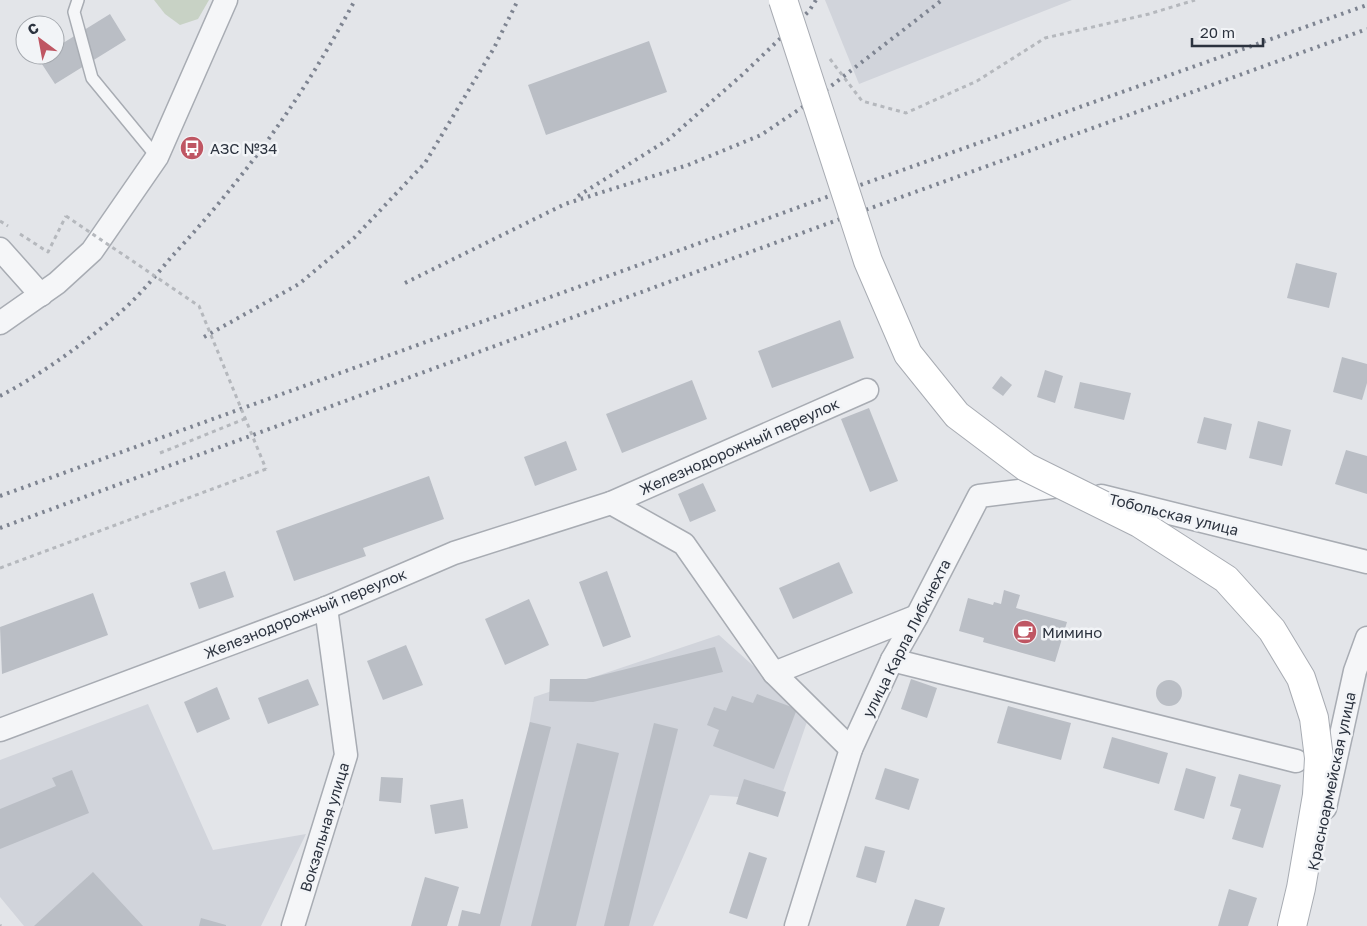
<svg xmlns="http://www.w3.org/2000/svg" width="1367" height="926" font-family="'Golos Text',sans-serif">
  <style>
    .built { fill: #d1d4db }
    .green { fill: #c8d2c5 }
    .building { fill: #babec5 }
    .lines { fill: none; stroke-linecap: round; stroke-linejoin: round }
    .lane-casing { stroke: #a8acb3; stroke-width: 14 }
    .street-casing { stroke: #a8acb3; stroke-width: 25 }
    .secondary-casing { stroke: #a8acb3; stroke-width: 30 }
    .path { stroke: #b5b8bd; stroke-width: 3; stroke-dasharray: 4 4; stroke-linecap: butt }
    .lane { stroke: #f5f6f8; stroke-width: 11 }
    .street { stroke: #f5f6f8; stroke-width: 22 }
    .secondary { stroke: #fff; stroke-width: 28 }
    .rail { stroke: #7e8491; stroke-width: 4; stroke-dasharray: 2.5 5; stroke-linecap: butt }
    .secondary-bridge-casing { stroke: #a8acb3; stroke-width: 30; stroke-linecap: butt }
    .path-bridge { stroke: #b5b8bd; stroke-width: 3; stroke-dasharray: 4 4; stroke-linecap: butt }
    .secondary-bridge { stroke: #fff; stroke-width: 28 }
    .labels { text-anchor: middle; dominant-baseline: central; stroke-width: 5; stroke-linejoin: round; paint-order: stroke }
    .poi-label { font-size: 15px; fill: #2c333f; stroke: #f2f4f7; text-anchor: start }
    .street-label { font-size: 15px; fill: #2c333f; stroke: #f2f4f7 }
  </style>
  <rect width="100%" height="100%" fill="#e3e5e9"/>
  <g class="built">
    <path d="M825,0H1072L859,84Z"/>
    <path d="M719,635L809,716L780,800L710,795L653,926H494L534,697Z"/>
    <path d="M148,704L213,850L306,834L261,926H24L0,897V760Z"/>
  </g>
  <path class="green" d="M154,0H209L198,19L180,25L165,14Z"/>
  <g class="building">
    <path d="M110,14L126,40L55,84L38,58L44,55H55V48Z"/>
    <path d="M649,41L667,92L546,135L528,85Z"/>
    <path d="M1296,263L1337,273L1329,308L1287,298Z"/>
    <path d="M840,320L854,358L772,388L758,351Z"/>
    <path d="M1342,357L1367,364V383L1362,400L1333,392Z"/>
    <path d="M1045,370L1063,376L1055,403L1037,397Z"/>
    <path d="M1001,376L1012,385L1003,396L992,388Z"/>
    <path d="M692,380L707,419L622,453L606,414Z"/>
    <path d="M1080,382L1131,393L1124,420L1074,408Z"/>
    <path d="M869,408L898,481L870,492L841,419Z"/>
    <path d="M1204,417L1232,424L1226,450L1197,443Z"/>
    <path d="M1258,421L1291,430L1282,466L1249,458Z"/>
    <path d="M566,441L577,470L535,486L524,457Z"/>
    <path d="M1346,450L1367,456V494L1335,484Z"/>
    <path d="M429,476L444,519L363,548L366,556L294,581L276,531Z"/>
    <path d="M703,483L716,511L690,522L678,494Z"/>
    <path d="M839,562L853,593L793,619L779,588Z"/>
    <path d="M225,571L234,597L199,609L190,583Z"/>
    <path d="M607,571L631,637L603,647L579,582Z"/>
    <path d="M1004,590L1020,595L1016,608L1067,622L1055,662L983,642L984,638L959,631L968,598L993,605L994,602L1001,604Z"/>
    <path d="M93,593L108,635L2,674L0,627Z"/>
    <path d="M529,599L549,645L505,665L485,619Z"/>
    <path d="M406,645L423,685L383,700L367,661Z"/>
    <path d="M715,647L723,672L593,702L549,701L550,679H586Z"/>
    <path d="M308,679L319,705L268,724L258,698Z"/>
    <path d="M911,679L937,688L927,718L901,709Z"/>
    <circle cx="1169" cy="693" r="13"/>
    <path d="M217,687L230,719L197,733L184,702Z"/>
    <path d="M757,694L797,709L774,769L713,746L719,730L707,725L714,707L726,711L732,696L753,703Z"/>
    <path d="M1008,706L1071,723L1061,760L997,743Z"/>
    <path d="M530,722L551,727L500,926H458L462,910L480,914Z"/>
    <path d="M654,723L678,729L629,926H604Z"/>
    <path d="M1112,737L1168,753L1159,784L1103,768Z"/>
    <path d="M577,743L619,753L576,926H531Z"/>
    <path d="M885,768L919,779L909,810L875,799Z"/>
    <path d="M1186,768L1216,777L1204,819L1174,810Z"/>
    <path d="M72,770L89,813L0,849V809L56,786L52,778Z"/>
    <path d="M1239,774L1281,785L1263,848L1232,839L1241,809L1230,806Z"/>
    <path d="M381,777L403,778L401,803L379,801Z"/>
    <path d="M744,779L786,792L778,817L736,804Z"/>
    <path d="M463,799L468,828L435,834L430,805Z"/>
    <path d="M865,846L885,851L876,883L856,877Z"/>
    <path d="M749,852L767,858L747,919L729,913Z"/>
    <path d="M93,872L143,926H34Z"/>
    <path d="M425,877L459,887L447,926H411Z"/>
    <path d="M1229,889L1257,898L1248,926H1218Z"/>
    <path d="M915,899L945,908L939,926H906Z"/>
    <path d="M201,918L226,925V926H199Z"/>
  </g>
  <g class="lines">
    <g class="lane-casing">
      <path id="lane" d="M78,0L74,12L92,78L157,157"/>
    </g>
    <g class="street-casing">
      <g id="street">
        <path d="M0,249L41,295"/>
        <path d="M0,323L57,283L92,251L157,157L226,0"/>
        <path d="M1101,496L1367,562"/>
        <path d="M611,503L867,390"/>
        <path d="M892,660L1296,761"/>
        <path d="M774,673L917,616"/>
        <path d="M0,730L326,608L454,553L611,503L684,544L774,673L851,749"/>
        <path d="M1325,808L1355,671L1367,638"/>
        <path d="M293,926L346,755L326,608"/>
        <path d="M796,926L851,749L892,660L917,616L979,496L1060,486L1068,488"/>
      </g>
    </g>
    <g class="secondary-casing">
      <path id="secondary" d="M1292,926L1301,888L1317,795"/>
    </g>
    <g class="path">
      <path d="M830,59L862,101L906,113L977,81L1045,38L1149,14L1195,0"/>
      <path d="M0,221L8,226"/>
      <path d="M20,234L48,252L66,216"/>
      <path d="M160,453L247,418"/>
      <path d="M0,568L266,469"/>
      <path d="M0,925L1,926"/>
    </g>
    <use href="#lane" class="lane"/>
    <use href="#street" class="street"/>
    <use href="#secondary" class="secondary"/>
    <g class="rail">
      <path d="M578,196L669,139L742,75L809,11L816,0"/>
      <path d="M405,283L565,204L688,165L761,135L813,100L942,0"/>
      <path d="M204,337L299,284L354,238L425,163L494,48L518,0"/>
      <path d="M0,396C44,373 86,342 124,309C143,292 159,271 175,253C248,174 304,95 355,0"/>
      <path d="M0,496L849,189L1367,5"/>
      <path d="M0,528L821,226L1367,29"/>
    </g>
    <g class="secondary-bridge-casing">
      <path id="secondary-bridge" d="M783,0L868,261L908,354L957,415L1026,467L1139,523L1226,579L1272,630L1301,678L1314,718L1319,758L1317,795"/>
    </g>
    <path class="path-bridge" d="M66,216L199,306L266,469"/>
    <use href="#secondary-bridge" class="secondary-bridge"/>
  </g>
  <defs>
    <g id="bus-disc" transform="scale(1.25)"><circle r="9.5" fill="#bf5663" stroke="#f2f4f7"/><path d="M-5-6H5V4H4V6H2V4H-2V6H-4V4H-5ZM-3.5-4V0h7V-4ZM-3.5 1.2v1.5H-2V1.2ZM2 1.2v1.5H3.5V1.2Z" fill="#fff"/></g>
    <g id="cafe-disc" transform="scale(1.25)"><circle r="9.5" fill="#bf5663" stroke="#f2f4f7"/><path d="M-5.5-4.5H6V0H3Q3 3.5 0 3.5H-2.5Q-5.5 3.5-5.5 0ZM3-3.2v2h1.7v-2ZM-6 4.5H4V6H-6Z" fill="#fff"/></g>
  </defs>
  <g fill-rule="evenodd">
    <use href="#bus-disc" x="192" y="148"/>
    <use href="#cafe-disc" x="1025" y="632"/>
  </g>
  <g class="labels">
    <g class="poi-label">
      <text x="210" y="148">АЗС №34</text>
      <text x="1042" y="632">Мимино</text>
    </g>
    <g class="street-label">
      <text transform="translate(739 446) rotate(-24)">Железнодорожный переулок</text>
      <text transform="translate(1174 514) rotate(14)">Тобольская улица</text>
      <text transform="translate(305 613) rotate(-22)">Железнодорожный переулок</text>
      <text transform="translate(906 638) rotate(-63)">улица Карла Либкнехта</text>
      <text transform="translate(1331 781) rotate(-78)">Красноармейская улица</text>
      <text transform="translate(324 827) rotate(-73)">Вокзальная улица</text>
    </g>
  </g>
  <g transform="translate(40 40) rotate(328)"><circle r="24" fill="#f2f4f7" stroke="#a3a7ad"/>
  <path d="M0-4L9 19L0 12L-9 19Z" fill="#bf5663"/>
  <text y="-8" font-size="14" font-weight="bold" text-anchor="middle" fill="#2c333f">С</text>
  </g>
  <path d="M1192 38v8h71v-8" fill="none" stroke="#2c333f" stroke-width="2.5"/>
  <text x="1200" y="38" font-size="15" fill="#2c333f" stroke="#f2f4f7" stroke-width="4" paint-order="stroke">20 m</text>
</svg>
